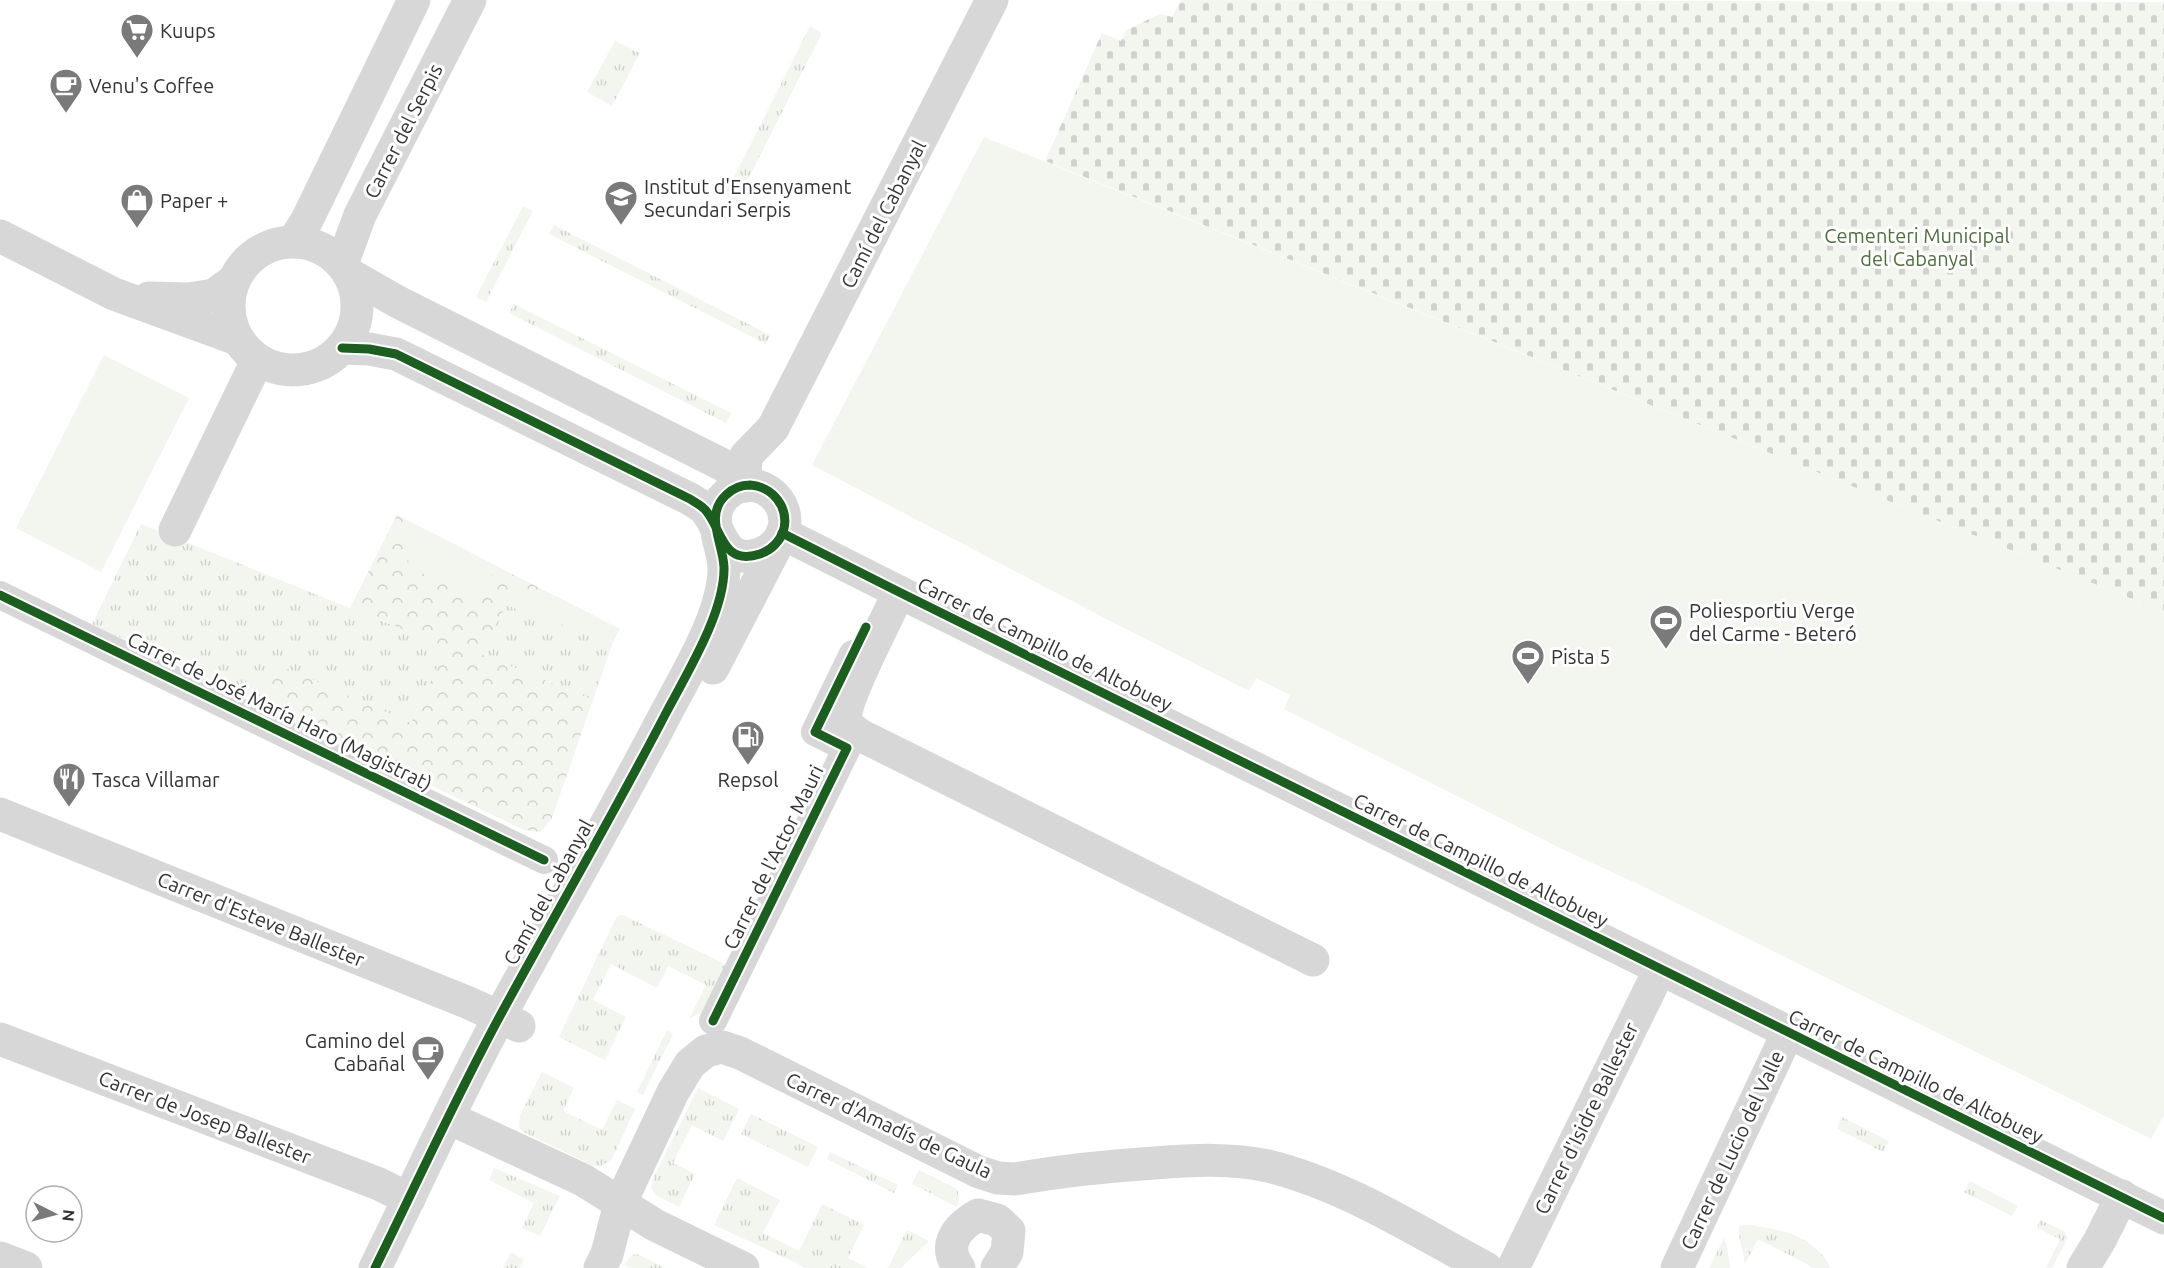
<svg xmlns="http://www.w3.org/2000/svg" width="2164" height="1268" font-family="Ubuntu,sans-serif">
  <style>
    .grass { fill: url(#grass-tufts) }
    .cemetery { fill: url(#cemetery-stones) }
    .park { fill: url(#park-crowns) }
    .garden { fill: #f2f6ee }
    .lines { fill: none; stroke-linecap: round; stroke-linejoin: round }
    .pedestrian { stroke: #d7d7d7; stroke-width: 28 }
    .minor { stroke: #d7d7d7; stroke-width: 33 }
    .cycleway-casing { stroke: #fff; stroke-width: 13 }
    .cycleway { stroke: #1b5e20; stroke-width: 9 }
    .labels { text-anchor: middle; dominant-baseline: central; stroke-width: 6; stroke-linejoin: round; paint-order: stroke }
    .poi-label { font-size: 20px; fill: #333; stroke: #fff; text-anchor: start }
    .street-label { font-size: 20px; fill: #333; stroke: #fff }
    .park-label { font-size: 20px; fill: #4f703e; stroke: #fff }
  </style>
  <defs>
    <pattern id="grass-tufts" width="24" height="20" patternUnits="userSpaceOnUse" patternTransform="scale(1.5)"><rect width="24" height="20" fill="#f2f6ee"/><path d="M3 7l-1-3M5 7V3M7 7l1-3M15 17l-1-3M17 17v-4M19 17l1-3" fill="none" stroke="#d0d3cd"/></pattern>
    <pattern id="cemetery-stones" width="16" height="16" patternUnits="userSpaceOnUse" patternTransform="scale(1.5)"><rect width="16" height="16" fill="#f2f6ee"/><path d="M2 7V4a2 2 0 0 1 4 0v3zM10 15v-3a2 2 0 0 1 4 0v3z" fill="#d0d3cd"/></pattern>
    <pattern id="park-crowns" width="20" height="18" patternUnits="userSpaceOnUse" patternTransform="scale(1.5)"><rect width="20" height="18" fill="#f2f6ee"/><path d="M2 6a3 3 0 1 1 6 0M12 15a3 3 0 1 1 6 0" fill="none" stroke="#d0d3cd"/></pattern>
  </defs>
  <rect width="100%" height="100%" fill="#fff"/>
  <g class="grass">
    <path d="M810,26L822,33L737,201L725,195Z"/>
    <path d="M615,41L640,53L612,106L587,92Z"/>
    <path d="M523,206L533,211L486,302L476,297Z"/>
    <path d="M554,225L770,335L766,344L549,234Z"/>
    <path d="M514,304L731,413L726,423L509,313Z"/>
    <path d="M141,524L447,647L411,723L281,666L261,704L92,624Z"/>
    <path d="M506,605L613,642L593,700L471,651Z"/>
    <path d="M623,915L733,968L704,1013L698,1014L689,1019L706,985L668,966L657,988L611,964L593,1000L626,1017L605,1060L559,1037L615,920L618,916Z"/>
    <path d="M667,1030L673,1034L643,1095L637,1092Z"/>
    <path d="M542,1072L574,1088L563,1111L602,1130L617,1100L635,1109L612,1159L601,1166H594L523,1132L519,1128L520,1115Z"/>
    <path d="M698,1088L739,1109L723,1141L692,1125L673,1163L695,1174L679,1207L655,1195L651,1187L653,1179Z"/>
    <path d="M751,1114L818,1147L808,1167L741,1134Z"/>
    <path d="M1842,1117L1889,1141L1883,1152L1837,1129Z"/>
    <path d="M830,1152L898,1185L894,1193L827,1159Z"/>
    <path d="M494,1168L560,1196L540,1236L522,1228L534,1203L489,1180Z"/>
    <path d="M919,1170L957,1189L959,1198L957,1207L912,1184Z"/>
    <path d="M737,1178L780,1200L763,1233L799,1251L822,1204L864,1225L848,1258L867,1268H807L714,1225Z"/>
    <path d="M1970,1181L2018,1206L2012,1216L1964,1192Z"/>
    <path d="M2040,1220L2064,1231L2068,1238L2052,1268H2046L2060,1239L2037,1228Z"/>
    <path d="M1745,1225C1780,1228 1814,1235 1831,1268H1815L1758,1239L1745,1264C1744,1253 1737,1236 1739,1227Z"/>
    <path d="M907,1230L929,1241L901,1268H888Z"/>
    <path d="M1724,1238L1727,1245L1730,1268H1709Z"/>
    <path d="M511,1252L524,1260L520,1268H503Z"/>
    <path d="M637,1254L666,1268H630L624,1265L632,1255Z"/>
  </g>
  <path class="cemetery" d="M1181,0L2164,2V612L1045,161L1102,33L1121,41L1126,30L1160,14L1172,17Z"/>
  <path class="park" d="M397,515L620,629L613,642L506,605L481,654L593,700L552,818L541,832L524,830L261,704L281,666L411,723L447,647L350,608Z"/>
  <g class="garden">
    <path d="M984,137L2164,612V1115L2151,1139L1640,885L1560,848L1284,709L1290,695L1256,678L1249,691L1112,622L812,465Z"/>
    <path d="M104,355L189,398L101,572L16,528Z"/>
    <path d="M407,520L496,566L483,599L412,569C403,552 401,540 407,520Z"/>
    <path d="M513,582L555,601L558,598L620,629L613,642L506,605Z"/>
  </g>
  <g class="lines">
    <g class="pedestrian">
      <path d="M0,595L544,860"/>
      <path d="M713,1021L847,748L815,732L853,654"/>
    </g>
    <g class="minor">
      <path d="M0,236L114,294L237,339"/>
      <path d="M294,241L307,220L414,0"/>
      <circle cx="293" cy="306" r="64"/>
      <path d="M342,264L360,215L470,0"/>
      <path d="M349,274L398,302L725,466L745,486"/>
      <path d="M149,298L188,299L214,295L232,282"/>
      <path d="M342,348L369,349L396,354L690,499C696,503 703,506 707,512C722,531 723,566 760,554C771,550 779,542 783,532C786,523 785,513 781,505C775,494 764,486 750,485C741,485 732,489 726,495C704,515 723,543 724,567C725,612 687,673 666,713C613,815 556,913 501,1014C456,1097 417,1183 375,1268"/>
      <path d="M745,486L746,456L773,428L992,0"/>
      <path d="M175,530L257,361"/>
      <path d="M782,533L899,592L2164,1218"/>
      <path d="M899,592C889,615 844,699 846,718C847,726 854,731 860,735L1313,960"/>
      <path d="M713,668L780,539"/>
      <path d="M0,814L469,1003L519,1026"/>
      <path d="M0,1039L379,1184L409,1199"/>
      <path d="M449,1118L583,1180L655,1225L743,1268"/>
      <path d="M0,1258L26,1268"/>
      <path d="M600,1268L607,1254L620,1204L673,1092L690,1064L706,1051L722,1047L740,1053L979,1172L998,1178L1015,1179C1061,1171 1108,1166 1155,1163C1192,1160 1231,1158 1268,1166C1346,1185 1416,1231 1486,1268"/>
      <path d="M959,1268C942,1245 957,1227 978,1215L997,1220L1009,1231L1007,1252L997,1268"/>
      <path d="M1513,1268L1660,969"/>
      <path d="M1677,1268L1788,1032"/>
      <path d="M2083,1268L2100,1240L2122,1196"/>
    </g>
    <g class="cycleway-casing">
      <g id="cycleway">
        <path d="M342,348L369,349L396,354L690,499C696,503 703,506 707,512C722,531 723,566 760,554C771,550 779,542 783,532C786,523 785,513 781,505C775,494 764,486 750,485C741,485 732,489 726,495C704,515 723,543 724,567C725,612 687,673 666,713C613,815 556,913 501,1014C456,1097 417,1183 375,1268"/>
        <path d="M782,533L899,592L2164,1218"/>
        <path d="M0,595L544,860"/>
        <path d="M713,1021L847,748L815,732L866,627"/>
      </g>
    </g>
    <use href="#cycleway" class="cycleway"/>
  </g>
  <defs>
    <g id="supermarket-pin" transform="scale(1.725)"><path d="M0 17L-7.5 6A9.5 9.5 0 1 1 7.5 6Z" fill="#7a7a7a" stroke="#fff"/><path d="M-6-5.5h2.5l.6 2H6L4.5 2H-2.5L-4.4-4H-6ZM-1.5 3.2a1.3 1.3 0 1 0 .1 0ZM3 3.2a1.3 1.3 0 1 0 .1 0Z" fill="#fff"/></g>
    <g id="cafe-pin" transform="scale(1.725)"><path d="M0 17L-7.5 6A9.5 9.5 0 1 1 7.5 6Z" fill="#7a7a7a" stroke="#fff"/><path d="M-5.5-4.5H6V0H3Q3 3.5 0 3.5H-2.5Q-5.5 3.5-5.5 0ZM3-3.2v2h1.7v-2ZM-6 4.5H4V6H-6Z" fill="#fff"/></g>
    <g id="school-pin" transform="scale(1.725)"><path d="M0 17L-7.5 6A9.5 9.5 0 1 1 7.5 6Z" fill="#7a7a7a" stroke="#fff"/><path d="M0-5L7-2L0 1L-7-2ZM-4 1L0 2.5L4 1V4Q0 6-4 4Z" fill="#fff"/></g>
    <g id="shop-pin" transform="scale(1.725)"><path d="M0 17L-7.5 6A9.5 9.5 0 1 1 7.5 6Z" fill="#7a7a7a" stroke="#fff"/><path d="M-5-2.5h2.3a2.7 3.5 0 0 1 5.4 0H5L5.5 6h-11ZM-1.5-2.5h3a1.5 2.3 0 0 0-3 0Z" fill="#fff"/></g>
    <g id="stadium-pin" transform="scale(1.725)"><path d="M0 17L-7.5 6A9.5 9.5 0 1 1 7.5 6Z" fill="#7a7a7a" stroke="#fff"/><path d="M0-5a6.5 5 0 1 0 0 10a6.5 5 0 1 0 0-10ZM-3.5-1.8h7v3.6h-7Z" fill="#fff"/></g>
    <g id="fuel-pin" transform="scale(1.725)"><path d="M0 17L-7.5 6A9.5 9.5 0 1 1 7.5 6Z" fill="#7a7a7a" stroke="#fff"/><path d="M-5.5-6h7V0h2V4h1.3V-2.5L3-4.5l.8-.8L6-3V5H2.5V1h-1V6h-7ZM-4.2-4.7v3.2H.2V-4.7Z" fill="#fff"/></g>
    <g id="restaurant-pin" transform="scale(1.725)"><path d="M0 17L-7.5 6A9.5 9.5 0 1 1 7.5 6Z" fill="#7a7a7a" stroke="#fff"/><path d="M-5-6h1v4h1v-4h1v4h1v-4h1v5L-1.5 .5V6h-2V.5L-5-1ZM5-6V6H3V1.5H1.5Q1.5-4 5-6Z" fill="#fff"/></g>
  </defs>
  <g fill-rule="evenodd">
    <use href="#supermarket-pin" x="137" y="30"/>
    <use href="#cafe-pin" x="66" y="85"/>
    <use href="#school-pin" x="621" y="197"/>
    <use href="#shop-pin" x="137" y="200"/>
    <use href="#stadium-pin" x="1666" y="621"/>
    <use href="#stadium-pin" x="1528" y="656"/>
    <use href="#fuel-pin" x="748" y="737"/>
    <use href="#restaurant-pin" x="69" y="779"/>
    <use href="#cafe-pin" x="428" y="1052"/>
  </g>
  <g class="labels">
    <g class="poi-label">
      <text x="160" y="30">Kuups</text>
      <text x="89" y="85">Venu's Coffee</text>
      <text x="644" y="186">Institut d'Ensenyament<tspan x="644" dy="23">Secundari Serpis</tspan></text>
      <text x="160" y="200">Paper +</text>
      <text x="1689" y="610">Poliesportiu Verge<tspan x="1689" dy="23">del Carme - Beteró</tspan></text>
      <text x="1551" y="656">Pista 5</text>
      <text x="92" y="779">Tasca Villamar</text>
      <text x="748" y="779" text-anchor="middle">Repsol</text>
      <text x="405" y="1040" text-anchor="end">Camino del<tspan x="405" dy="23">Cabañal</tspan></text>
    </g>
    <g class="street-label">
      <text transform="translate(403 131) rotate(-63)">Carrer del Serpis</text>
      <text transform="translate(883 214) rotate(-63)">Camí del Cabanyal</text>
      <text transform="translate(1045 644) rotate(26)">Carrer de Campillo de Altobuey</text>
      <text transform="translate(280 711) rotate(26)">Carrer de José María Haro (Magistrat)</text>
      <text transform="translate(773 857) rotate(-64)">Carrer de l'Actor Mauri</text>
      <text transform="translate(1481 860) rotate(26)">Carrer de Campillo de Altobuey</text>
      <text transform="translate(548 892) rotate(-61)">Camí del Cabanyal</text>
      <text transform="translate(261 919) rotate(22)">Carrer d'Esteve Ballester</text>
      <text transform="translate(1916 1076) rotate(26)">Carrer de Campillo de Altobuey</text>
      <text transform="translate(205 1117) rotate(21)">Carrer de Josep Ballester</text>
      <text transform="translate(1586 1118) rotate(-64)">Carrer d'Isidre Ballester</text>
      <text transform="translate(889 1125) rotate(25)">Carrer d'Amadís de Gaula</text>
      <text transform="translate(1732 1150) rotate(-65)">Carrer de Lucio del Valle</text>
    </g>
    <g class="park-label">
      <text x="1917" y="235">Cementeri Municipal<tspan x="1917" dy="23">del Cabanyal</tspan></text>
    </g>
  </g>
  <g transform="translate(54 1214) rotate(96)"><circle r="28" fill="#ffffff" stroke="#adadad" stroke-width="1.5"/>
  <path d="M0-4.5L10 22L0 15L-10 22Z" fill="#7a7a7a"/>
  <text y="-9" font-size="16" font-weight="bold" text-anchor="middle" fill="#333333">N</text>
  </g>
</svg>
